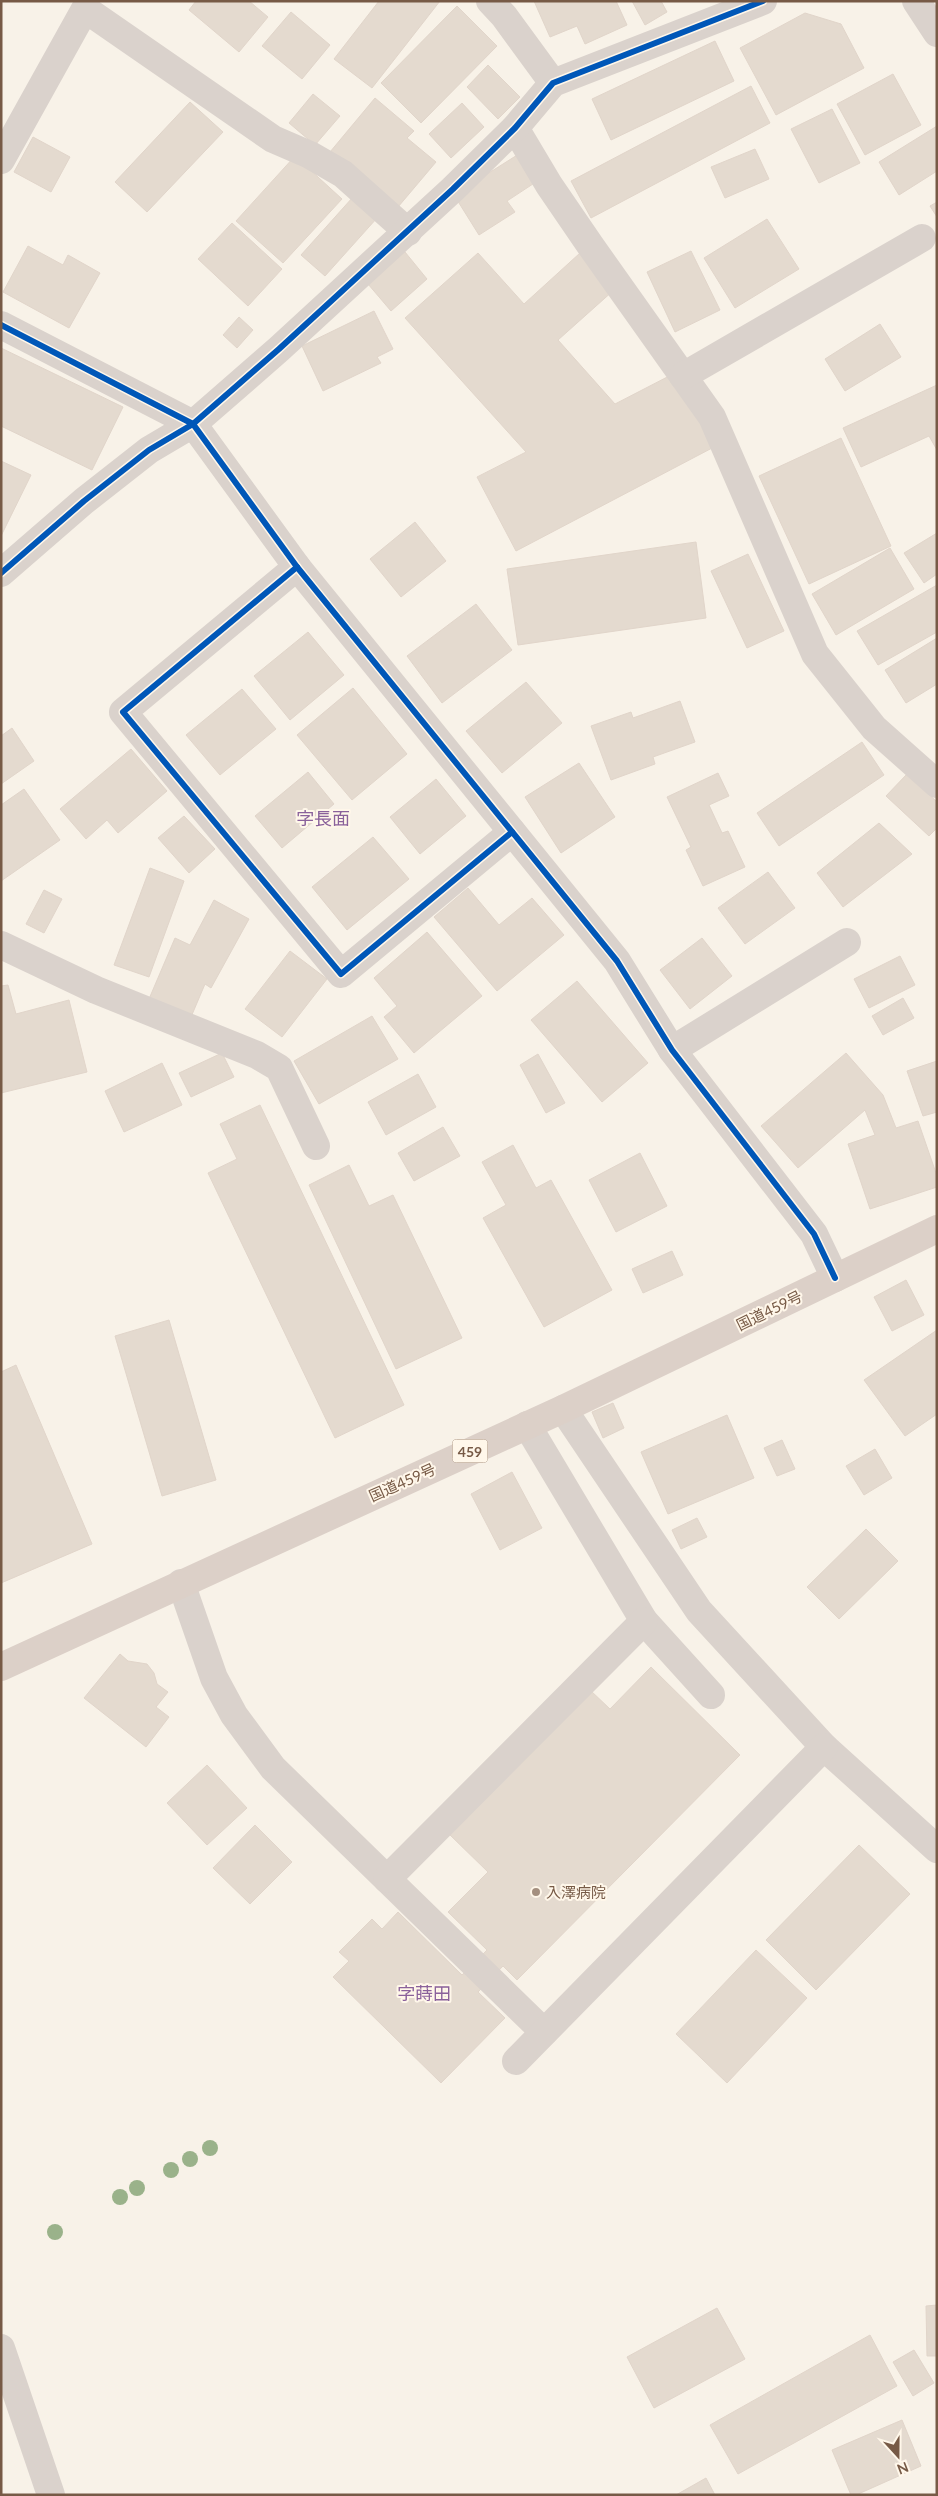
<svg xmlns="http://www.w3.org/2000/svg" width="938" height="2496" font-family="Lato,'Noto Sans JP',sans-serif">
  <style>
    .building { fill: #e4dacf; stroke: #e1d5ca }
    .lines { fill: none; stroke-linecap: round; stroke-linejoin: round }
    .minor { stroke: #dad2cc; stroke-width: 28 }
    .highway { stroke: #dcd0c8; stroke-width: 28 }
    .cycleway-casing { stroke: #fff7ea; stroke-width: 9 }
    .cycleway { stroke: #0057b8; stroke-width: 6 }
    .tree { fill: #9ab28a }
    .poi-dot { fill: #a48f7f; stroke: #fff7ea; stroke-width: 2 }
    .labels { text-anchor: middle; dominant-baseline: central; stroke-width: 4; stroke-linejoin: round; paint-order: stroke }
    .shield { fill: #fff7ea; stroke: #a08977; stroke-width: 1 }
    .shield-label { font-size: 14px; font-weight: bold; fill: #775a46 }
    .street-label { font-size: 15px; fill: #775a46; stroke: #fff7ea }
    .poi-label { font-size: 15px; fill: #775a46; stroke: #fff7ea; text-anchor: start }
    .quarter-label { font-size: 18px; fill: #8a619b; stroke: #fff7ea }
  </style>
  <rect width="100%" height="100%" fill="#f8f2e8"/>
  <g class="building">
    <path d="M196,1H249L268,17L239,52L189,10Z"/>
    <path d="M379,1H440L372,88L334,59Z"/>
    <path d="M534,1H616L627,25L585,44L577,26L550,37Z"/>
    <path d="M632,1H661L667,12L645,25Z"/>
    <path d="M457,6L497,46L421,123L381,83Z"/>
    <path d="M291,12L330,45L302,79L262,46Z"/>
    <path d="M805,13L841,24L864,68L776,115L740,48Z"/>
    <path d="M715,41L734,81L611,140L592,99Z"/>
    <path d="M488,65L520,97L498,119L467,87Z"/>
    <path d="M893,74L921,125L865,155L837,104Z"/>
    <path d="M751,86L770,123L591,218L571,181Z"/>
    <path d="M313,94L340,116L315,145L289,123Z"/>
    <path d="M375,98L414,131L407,138L436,162L398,207L330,152Z"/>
    <path d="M190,102L223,132L147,212L115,182Z"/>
    <path d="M462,103L484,127L451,158L429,134Z"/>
    <path d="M832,109L860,163L819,183L791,129Z"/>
    <path d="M937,126V171L899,195L879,162Z"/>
    <path d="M33,137L70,157L51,192L14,172Z"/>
    <path d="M755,149L769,179L725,198L711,167Z"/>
    <path d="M522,152L539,180L507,201L515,212L479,235L454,195Z"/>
    <path d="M295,156L342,199L283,263L236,221Z"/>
    <path d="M353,197L377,218L325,276L301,255Z"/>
    <path d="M937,202V217L930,206Z"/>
    <path d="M767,219L799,269L735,308L704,258Z"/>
    <path d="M232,223L282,269L248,306L198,259Z"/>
    <path d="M28,246L63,265L68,255L100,273L69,328L3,292Z"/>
    <path d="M691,251L720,310L675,332L647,272Z"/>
    <path d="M405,252L427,279L391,311L368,284Z"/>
    <path d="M478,253L524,304L580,253L614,290L558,340L615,404L675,373L714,447L516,551L477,477L526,452L405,318Z"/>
    <path d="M374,311L393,349L377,357L381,363L323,391L302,346Z"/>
    <path d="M239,317L253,330L237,348L223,335Z"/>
    <path d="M880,324L901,357L845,391L825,359Z"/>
    <path d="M1,348L123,407L92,470L1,426Z"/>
    <path d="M937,385V450L929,436L861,467L843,428Z"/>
    <path d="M841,438L891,546L809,584L759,476Z"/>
    <path d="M1,461L31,475L1,536Z"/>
    <path d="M415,522L446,561L401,597L370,559Z"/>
    <path d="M937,533V574L924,583L904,553Z"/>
    <path d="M696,542L706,618L518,645L507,569Z"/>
    <path d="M890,548L914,589L836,635L812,594Z"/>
    <path d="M748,554L784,631L747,648L711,571Z"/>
    <path d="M937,585V632L878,665L857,631Z"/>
    <path d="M476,604L512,650L442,703L407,656Z"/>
    <path d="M308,632L344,675L290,720L254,676Z"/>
    <path d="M937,638V684L906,703L885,670Z"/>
    <path d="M526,682L562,723L502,773L466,731Z"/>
    <path d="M353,688L407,754L352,800L297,735Z"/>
    <path d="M242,689L276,729L220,775L186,735Z"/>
    <path d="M680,701L695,742L653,757L655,764L611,780L591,726L631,712L633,718Z"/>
    <path d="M12,728L34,761L1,784V736Z"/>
    <path d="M862,742L884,775L779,846L757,813Z"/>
    <path d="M131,749L167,791L118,833L107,820L86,839L60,809Z"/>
    <path d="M579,763L615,817L561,853L525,797Z"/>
    <path d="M308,772L334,804L282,848L255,816Z"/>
    <path d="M718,773L729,796L709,805L722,833L728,831L745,867L703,886L686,850L691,847L667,797Z"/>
    <path d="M907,774L937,802V828L929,836L886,796Z"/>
    <path d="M436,779L466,816L420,854L390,817Z"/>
    <path d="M24,789L60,840L1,881V805Z"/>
    <path d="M184,816L215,849L189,873L158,838Z"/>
    <path d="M879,823L912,854L843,907L817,873Z"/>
    <path d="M373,837L409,879L347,930L312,887Z"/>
    <path d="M150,868L184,881L149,977L114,965Z"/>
    <path d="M768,872L795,908L745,944L718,908Z"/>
    <path d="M468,888L499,925L532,898L564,935L497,991L434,917Z"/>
    <path d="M44,890L62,899L44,933L26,924Z"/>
    <path d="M214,900L249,919L211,988L205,984L191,1017L149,999L175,938L190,945Z"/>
    <path d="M427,932L482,996L414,1053L384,1017L397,1006L374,978Z"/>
    <path d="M702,938L732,976L690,1009L660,970Z"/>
    <path d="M290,951L327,979L282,1037L245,1009Z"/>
    <path d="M900,956L915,985L869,1008L854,979Z"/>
    <path d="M577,981L648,1063L602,1102L531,1020Z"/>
    <path d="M8,985L16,1014L69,1000L87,1072L1,1093V986Z"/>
    <path d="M903,998L914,1018L883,1035L872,1016Z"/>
    <path d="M372,1016L398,1059L319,1104L294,1061Z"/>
    <path d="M222,1053L234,1077L191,1097L179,1073Z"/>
    <path d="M846,1053L883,1095L896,1128L918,1121L937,1176V1187L870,1209L848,1144L875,1135L865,1110L798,1168L761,1126Z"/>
    <path d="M538,1054L565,1103L546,1113L520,1065Z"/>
    <path d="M937,1061V1112L923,1116L907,1071Z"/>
    <path d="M162,1063L182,1105L124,1132L105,1091Z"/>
    <path d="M418,1074L436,1107L386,1135L368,1102Z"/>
    <path d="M260,1105L404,1405L335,1438L208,1173L237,1159L220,1124Z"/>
    <path d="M443,1127L460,1156L414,1181L398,1153Z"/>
    <path d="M513,1145L536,1188L551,1180L612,1290L544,1327L483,1218L506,1205L482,1162Z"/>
    <path d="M640,1153L667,1206L616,1232L589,1180Z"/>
    <path d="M349,1165L369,1206L393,1195L462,1338L396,1369L309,1185Z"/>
    <path d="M672,1251L683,1275L643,1293L632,1269Z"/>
    <path d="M906,1280L924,1315L892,1331L874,1297Z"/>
    <path d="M169,1320L216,1480L162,1496L115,1336Z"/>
    <path d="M937,1330V1414L905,1436L864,1380Z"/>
    <path d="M16,1365L92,1544L1,1583V1372Z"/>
    <path d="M613,1403L624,1428L603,1438L592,1412Z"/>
    <path d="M727,1415L754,1478L668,1514L641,1452Z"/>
    <path d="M782,1440L795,1469L777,1476L764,1448Z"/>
    <path d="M875,1449L892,1478L864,1495L846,1466Z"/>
    <path d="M512,1472L542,1528L500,1550L471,1494Z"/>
    <path d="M697,1518L707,1537L681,1549L672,1530Z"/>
    <path d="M866,1529L898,1561L839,1619L807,1587Z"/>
    <path d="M120,1654L128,1661L147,1664L154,1673L157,1684L168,1692L156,1707L169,1717L146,1747L84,1698Z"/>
    <path d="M651,1667L740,1755L517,1980L503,1966L478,1992L505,2018L441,2083L333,1977L349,1961L339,1952L372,1919L382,1929L398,1912L462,1975L487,1950L448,1912L488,1872L449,1834L590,1690L610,1709Z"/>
    <path d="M207,1765L247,1808L207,1845L167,1803Z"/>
    <path d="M255,1825L292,1862L250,1904L213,1868Z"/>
    <path d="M859,1845L910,1894L816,1990L766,1940Z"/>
    <path d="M756,1950L807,1998L727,2083L676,2034Z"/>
    <path d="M937,2305V2356H927L926,2306Z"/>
    <path d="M717,2308L745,2359L654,2408L627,2357Z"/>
    <path d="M870,2335L897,2386L738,2474L710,2425Z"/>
    <path d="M914,2350L934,2383L913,2396L893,2362Z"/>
    <path d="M902,2420L921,2466L856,2495H851L832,2450Z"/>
    <path d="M706,2478L715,2495H676Z"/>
  </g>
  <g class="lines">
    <g class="minor">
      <path d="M490,1L504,16L553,83"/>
      <path d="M916,1L937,33"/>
      <path d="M515,128L549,185L590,245L712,417L815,654L874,728L937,784"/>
      <path d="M1,160L85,9L273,139L310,155L343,174L408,232"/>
      <path d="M1,325L193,424L297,567L617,961L672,1050L814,1234L835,1278"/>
      <path d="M683,376L922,238"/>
      <path d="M297,567L123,712L341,974L512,832"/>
      <path d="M1,573L84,501L149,450L193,424L279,349L453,189L515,128L553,83L763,1"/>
      <path d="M1,945L96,990L257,1055L279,1068L316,1146"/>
      <path d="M672,1050L847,942"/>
      <path d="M563,1409L699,1611L824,1747L937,1849"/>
      <path d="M527,1425L644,1621L711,1695"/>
      <path d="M181,1583L214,1678L234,1715L273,1768L544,2032"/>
      <path d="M387,1879L644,1621"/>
      <path d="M516,2061L824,1747"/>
      <path d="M1,2348L51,2495"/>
    </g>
    <path class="highway" d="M1,1667L563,1409L937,1229"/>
    <g class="cycleway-casing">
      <g id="cycleway">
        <path d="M1,325L193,424L297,567L617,961L672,1050L814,1234L835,1278"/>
        <path d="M297,567L123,712L341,974L512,832"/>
        <path d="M1,573L84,501L149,450L193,424L279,349L453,189L515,128L553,83L763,1"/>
      </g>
    </g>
    <use href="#cycleway" class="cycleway"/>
  </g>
  <g class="tree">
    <circle cx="210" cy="2148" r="8"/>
    <circle cx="190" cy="2159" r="8"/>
    <circle cx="171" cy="2170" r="8"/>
    <circle cx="137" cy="2188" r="8"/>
    <circle cx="120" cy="2197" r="8"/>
    <circle cx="55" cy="2232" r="8"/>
  </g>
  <circle class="poi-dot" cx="536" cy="1892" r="5"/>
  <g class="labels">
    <rect class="shield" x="452.5" y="1439.5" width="35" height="23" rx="4"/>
    <g class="shield-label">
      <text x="470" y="1451">459</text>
    </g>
    <g class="street-label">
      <text transform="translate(769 1310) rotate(-26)">国道459号</text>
      <text transform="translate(402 1482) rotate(-24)">国道459号</text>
    </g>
    <g class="poi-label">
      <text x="546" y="1892">入澤病院</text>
    </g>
    <g class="quarter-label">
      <text x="323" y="818">字長面</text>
      <text x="424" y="1993">字蒔田</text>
    </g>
  </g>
  <rect width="938" height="2496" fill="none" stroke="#775a46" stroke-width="5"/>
  <g transform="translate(898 2456) rotate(159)" stroke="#fff7ea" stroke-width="4" paint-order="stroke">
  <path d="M0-4L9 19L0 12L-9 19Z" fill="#775a46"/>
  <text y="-8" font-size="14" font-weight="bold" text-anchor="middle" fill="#775a46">N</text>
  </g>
</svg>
